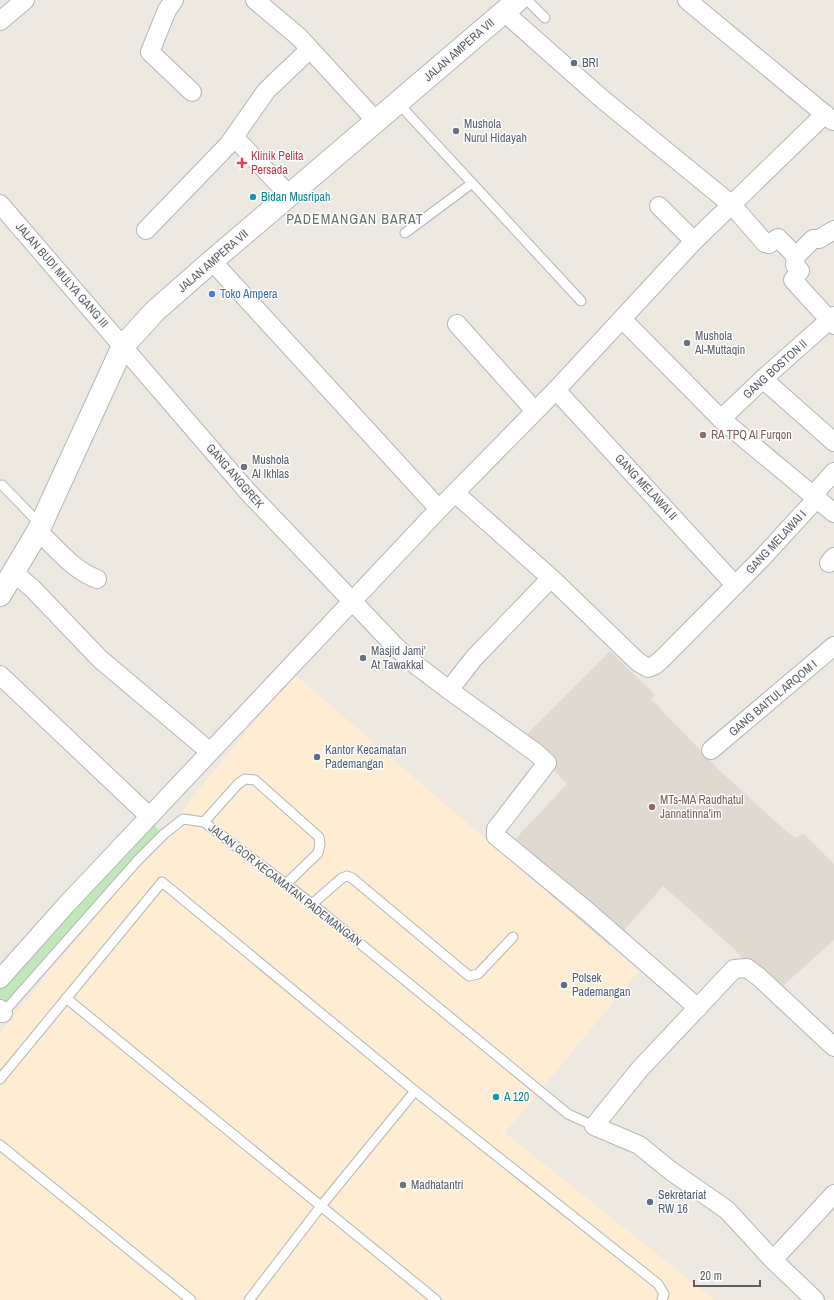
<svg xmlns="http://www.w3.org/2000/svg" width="834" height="1300" font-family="'Archivo Narrow',sans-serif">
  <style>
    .commercial { fill: #ffedd3 }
    .education { fill: #dfd9d0 }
    .green { fill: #c1e8b9 }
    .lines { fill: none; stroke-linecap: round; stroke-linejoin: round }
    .service-casing { stroke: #b1b5b9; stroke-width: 11 }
    .minor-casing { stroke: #b1b5b9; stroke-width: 20 }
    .tertiary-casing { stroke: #b1b5b9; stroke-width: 24 }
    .service { stroke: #fff; stroke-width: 9 }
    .minor { stroke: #fff; stroke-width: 18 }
    .tertiary { stroke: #fff; stroke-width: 22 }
    .service-dot { fill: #5c6f8a; stroke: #fff; stroke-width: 1.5 }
    .worship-dot { fill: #6b7280; stroke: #fff; stroke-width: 1.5 }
    .health-dot { fill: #e0444e; stroke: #fff; stroke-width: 1.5 }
    .culture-dot { fill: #0f9aa8; stroke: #fff; stroke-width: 1.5 }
    .shop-dot { fill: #3f7fe0; stroke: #fff; stroke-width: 1.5 }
    .education-dot { fill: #8d6e63; stroke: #fff; stroke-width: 1.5 }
    .labels { text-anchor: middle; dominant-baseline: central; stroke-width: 3; stroke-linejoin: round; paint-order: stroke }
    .street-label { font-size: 12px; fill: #595f62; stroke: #fff }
    .service-label { font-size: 12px; fill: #4e5e75; stroke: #fff; text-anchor: start }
    .worship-label { font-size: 12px; fill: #5b616d; stroke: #fff; text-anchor: start }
    .health-label { font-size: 12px; fill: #be3a42; stroke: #fff; text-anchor: start }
    .culture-label { font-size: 12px; fill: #0d838f; stroke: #fff; text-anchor: start }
    .shop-label { font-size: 12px; fill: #366cbe; stroke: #fff; text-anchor: start }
    .education-label { font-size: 12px; fill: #785e54; stroke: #fff; text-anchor: start }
    .quarter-label { font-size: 14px; letter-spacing: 1px; fill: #697174; stroke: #fff }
  </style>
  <rect width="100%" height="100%" fill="#ede8e0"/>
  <path class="commercial" d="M294,674L639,971L505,1133L715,1300H0V1032Z"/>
  <path class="education" d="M610,651L655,695L651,699L719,770L786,831L796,838L804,834L834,864V940L774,994L733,948L663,886L610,946L502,853L567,784L523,738Z"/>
  <path class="green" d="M149,820L162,833L0,1017V979Z"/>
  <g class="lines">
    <g class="service-casing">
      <g id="service">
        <path d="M527,0L545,18"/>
        <path d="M398,103L581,301"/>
        <path d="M405,233L471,184"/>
        <path d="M2,485L40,524"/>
        <path d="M204,822L238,784L245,779L255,780L319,837L320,844L318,853L286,884"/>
        <path d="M312,904L342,878L347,876L352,878L469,976L478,974L513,937"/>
        <path d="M66,998L436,1300"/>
        <path d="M2,1014L138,860L164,834L183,819L204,822L312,904L568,1114L594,1126"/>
        <path d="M0,1079L162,882L415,1091L658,1284L664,1294L662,1300"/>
        <path d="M0,1145L191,1300"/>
        <path d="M249,1300L321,1206L415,1091"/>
      </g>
    </g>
    <g class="minor-casing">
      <g id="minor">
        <path d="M174,0L167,10L150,52L192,92"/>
        <path d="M255,0L299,37L376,121"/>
        <path d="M687,0L833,121"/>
        <path d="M504,12L601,98L732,205L765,243L769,244L778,238L796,256"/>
        <path d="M0,21L25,0"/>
        <path d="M234,137L289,195"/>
        <path d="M0,204L248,492L396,647L416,665L449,690L474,658L551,578"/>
        <path d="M659,206L694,241"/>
        <path d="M146,230L229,144L266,91L310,49"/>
        <path d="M834,230L819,239H813L796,256L795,265L800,271L793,280L834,325"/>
        <path d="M212,261L439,509"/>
        <path d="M622,319L721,419L834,513"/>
        <path d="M457,324L535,411"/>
        <path d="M763,379L834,442"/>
        <path d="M556,390L735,585"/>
        <path d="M721,419L763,379L834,316"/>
        <path d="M455,493L551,578L638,662L648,668L655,665L663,658L763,557L817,498"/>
        <path d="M813,495L834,472"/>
        <path d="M38,531C56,548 73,570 97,579"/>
        <path d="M829,563L834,557"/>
        <path d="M14,573L32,588L100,659L209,751"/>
        <path d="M0,675L149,816"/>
        <path d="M449,690L535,752L547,763L496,829V836L587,911L698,1008"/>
        <path d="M711,750L834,646"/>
        <path d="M0,979L66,905L439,509L556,390L694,241L825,114"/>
        <path d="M0,1009L3,1013"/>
        <path d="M773,1260L834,1194"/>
        <path d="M815,1300L773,1260L727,1210L671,1171L639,1145L594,1126L639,1070L734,969L747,968L759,977L834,1047"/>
      </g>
    </g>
    <g class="tertiary-casing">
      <path id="tertiary" d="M0,595L38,531L123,346L155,311L212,261L518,0"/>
    </g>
    <use href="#service" class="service"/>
    <use href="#minor" class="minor"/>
    <use href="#tertiary" class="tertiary"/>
  </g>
  <g class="service-dot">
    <circle cx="574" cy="63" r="4"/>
    <circle cx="317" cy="757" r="4"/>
    <circle cx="564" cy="985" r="4"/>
    <circle cx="650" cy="1202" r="4"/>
  </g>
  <g class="worship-dot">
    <circle cx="456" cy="131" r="4"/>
    <circle cx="687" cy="343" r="4"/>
    <circle cx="244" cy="467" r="4"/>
    <circle cx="363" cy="658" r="4"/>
    <circle cx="403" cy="1185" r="4"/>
  </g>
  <path class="health-dot" d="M240 157h4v4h4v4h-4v4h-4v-4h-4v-4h4z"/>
  <g class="culture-dot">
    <circle cx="253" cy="197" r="4"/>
    <circle cx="496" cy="1097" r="4"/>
  </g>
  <circle class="shop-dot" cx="212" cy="294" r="4"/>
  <g class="education-dot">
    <circle cx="703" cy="435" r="4"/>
    <circle cx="652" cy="807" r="4"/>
  </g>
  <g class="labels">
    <g class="street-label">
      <text transform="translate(459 50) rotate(-41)">JALAN AMPERA VII</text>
      <text transform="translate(213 261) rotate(-41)">JALAN AMPERA VII</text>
      <text transform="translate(62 275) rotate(49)">JALAN BUDI MULYA GANG III</text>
      <text transform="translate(775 369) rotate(-42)">GANG BOSTON II</text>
      <text transform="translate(235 476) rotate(49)">GANG ANGGREK</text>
      <text transform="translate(646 487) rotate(47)">GANG MELAWAI II</text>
      <text transform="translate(776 542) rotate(-47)">GANG MELAWAI I</text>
      <text transform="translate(773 698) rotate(-40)">GANG BAITUL ARQOM I</text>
      <text transform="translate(285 885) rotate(38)">JALAN GOR KECAMATAN PADEMANGAN</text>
    </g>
    <g class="service-label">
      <text x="582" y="63">BRI</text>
      <text x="325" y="750">Kantor Kecamatan<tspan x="325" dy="14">Pademangan</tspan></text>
      <text x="572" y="978">Polsek<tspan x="572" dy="14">Pademangan</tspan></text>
      <text x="658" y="1195">Sekretariat<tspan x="658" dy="14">RW 16</tspan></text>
    </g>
    <g class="worship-label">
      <text x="464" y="124">Mushola<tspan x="464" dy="14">Nurul Hidayah</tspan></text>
      <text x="695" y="336">Mushola<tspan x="695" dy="14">Al-Muttaqin</tspan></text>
      <text x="252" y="460">Mushola<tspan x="252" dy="14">Al Ikhlas</tspan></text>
      <text x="371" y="651">Masjid Jami'<tspan x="371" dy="14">At Tawakkal</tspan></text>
      <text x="411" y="1185">Madhatantri</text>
    </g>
    <g class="health-label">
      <text x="251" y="156">Klinik Pelita<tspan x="251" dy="14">Persada</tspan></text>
    </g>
    <g class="culture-label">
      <text x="261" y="197">Bidan Musripah</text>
      <text x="504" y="1097">A 120</text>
    </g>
    <g class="shop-label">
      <text x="220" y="294">Toko Ampera</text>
    </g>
    <g class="education-label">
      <text x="711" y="435">RA TPQ Al Furqon</text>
      <text x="660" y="800">MTs-MA Raudhatul<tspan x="660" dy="14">Jannatinna'im</tspan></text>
    </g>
    <g class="quarter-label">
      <text x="355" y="219">PADEMANGAN BARAT</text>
    </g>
  </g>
  <path d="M694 1280v6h66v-6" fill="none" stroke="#595f62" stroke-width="2"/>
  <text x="700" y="1280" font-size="12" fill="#595f62" stroke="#ffffff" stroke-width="3" paint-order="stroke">20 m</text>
</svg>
